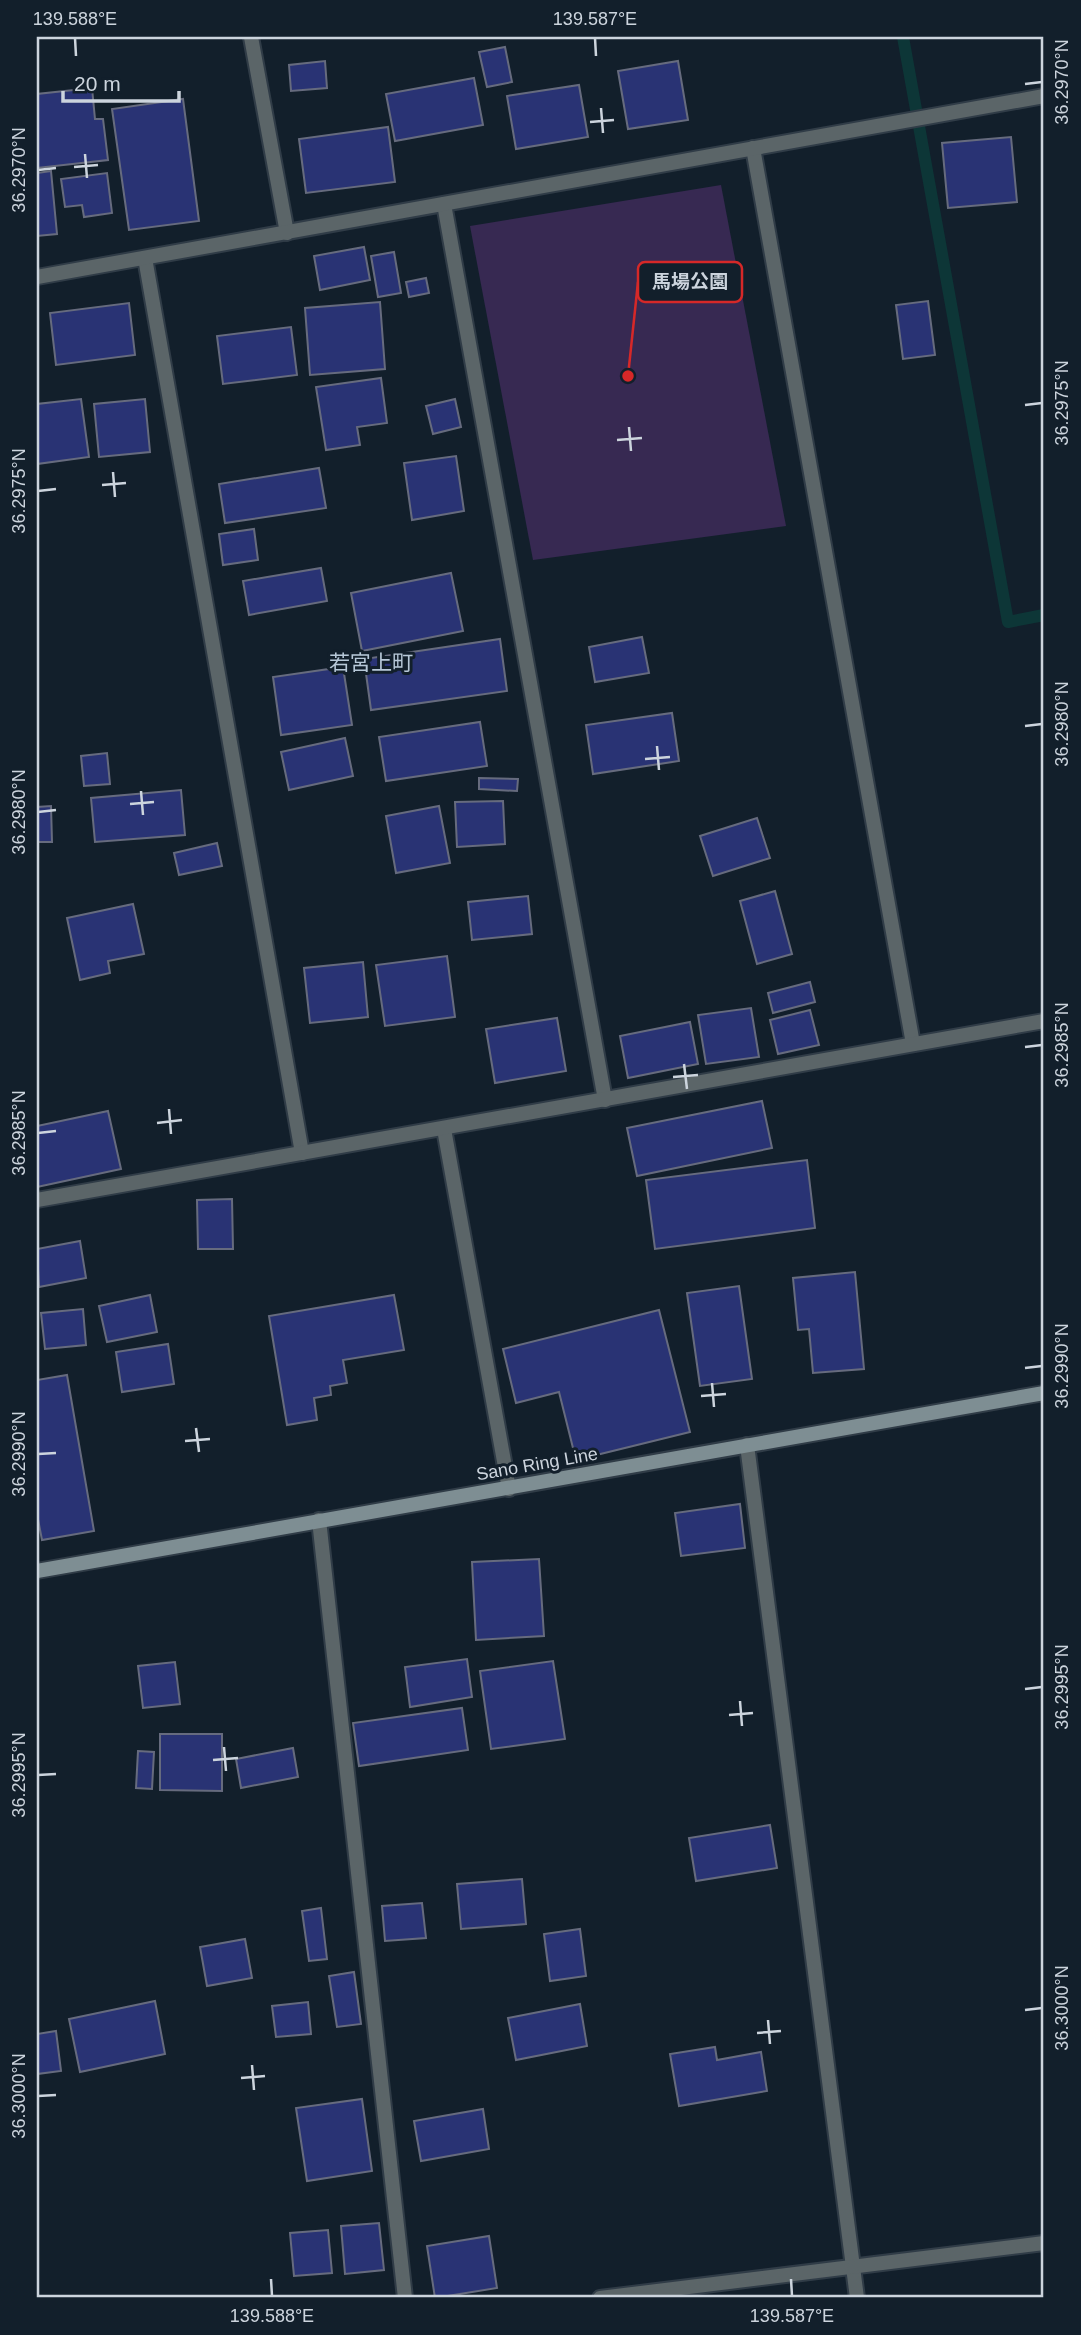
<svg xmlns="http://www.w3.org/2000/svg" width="1081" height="2335" font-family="Helvetica,'Noto Sans JP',sans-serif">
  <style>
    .green { fill: #372952 }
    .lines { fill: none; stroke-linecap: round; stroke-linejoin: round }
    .stream { stroke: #0d3637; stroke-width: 12 }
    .building { fill: #293374; stroke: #666b7e; stroke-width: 2 }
    .minor-casing { stroke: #303c47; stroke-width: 18 }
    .secondary-casing { stroke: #303c47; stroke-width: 18 }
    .minor { stroke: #5b6568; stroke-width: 14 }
    .secondary { stroke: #7e8e93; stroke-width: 14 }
    .ticks { fill: none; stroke: #ccd4dd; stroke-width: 2.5 }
    .labels { text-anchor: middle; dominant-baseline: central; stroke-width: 6; stroke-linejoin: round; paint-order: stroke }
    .street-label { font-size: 18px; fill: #ccd4dd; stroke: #121f2b }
    .quarter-label { font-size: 21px; fill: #b7c8d8; stroke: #121f2b }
    .leader { fill: none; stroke: #d62828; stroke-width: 2.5 }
    .callout-dot { fill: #d62828; stroke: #121f2b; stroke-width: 2.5 }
    .callout { fill: #121f2b; stroke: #d62828; stroke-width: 2.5 }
    .callout-label { font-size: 19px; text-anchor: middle; font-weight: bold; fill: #ccd4dd }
    .neatline { fill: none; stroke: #ccd4dd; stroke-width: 2.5 }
    .ticks-label { font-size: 18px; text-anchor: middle; fill: #ccd4dd }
  </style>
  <rect width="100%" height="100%" fill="#121f2b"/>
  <path class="green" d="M721,185L786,526L533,560L470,226Z"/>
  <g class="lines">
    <path class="stream" d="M903,37L1008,622L1044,615"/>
  </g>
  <g class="building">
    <path d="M505,47L512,82L487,87L479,52Z"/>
    <path d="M325,61L327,88L291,91L289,65Z"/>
    <path d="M678,61L688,120L628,129L618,71Z"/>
    <path d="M474,78L483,125L395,141L386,94Z"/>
    <path d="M579,85L588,137L516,149L507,96Z"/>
    <path d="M92,88L95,119H103L108,160L37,168V94Z"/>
    <path d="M183,99L199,221L129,230L112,109Z"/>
    <path d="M388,127L395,182L306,193L299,139Z"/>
    <path d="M1011,137L1017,202L948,208L942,143Z"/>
    <path d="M51,171L57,234L37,236V173Z"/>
    <path d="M107,173L112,213L84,217L82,205L65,207L61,179Z"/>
    <path d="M364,247L370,280L320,290L314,256Z"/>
    <path d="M394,252L401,293L378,297L371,256Z"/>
    <path d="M426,278L429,293L409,297L406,282Z"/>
    <path d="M928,301L935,355L903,359L896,305Z"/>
    <path d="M380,302L385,369L310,375L305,308Z"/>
    <path d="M129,303L135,355L56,365L50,313Z"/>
    <path d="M291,327L297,375L223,384L217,336Z"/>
    <path d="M381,378L387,423L357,427L360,445L326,450L316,387Z"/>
    <path d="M81,399L89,457L37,464V404Z"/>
    <path d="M145,399L150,452L99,457L94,404Z"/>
    <path d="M455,399L461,427L433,434L426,406Z"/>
    <path d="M456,456L464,511L412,520L404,463Z"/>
    <path d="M319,468L326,508L225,523L219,484Z"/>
    <path d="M254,529L258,560L223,565L219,534Z"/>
    <path d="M321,568L327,601L249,615L243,581Z"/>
    <path d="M451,573L463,631L362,651L351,593Z"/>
    <path d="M642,637L649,673L595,682L589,647Z"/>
    <path d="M500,639L507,691L371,710L364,659Z"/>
    <path d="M343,667L352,725L281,735L273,677Z"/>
    <path d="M672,713L679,761L593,774L586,725Z"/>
    <path d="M480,722L487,766L386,781L379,737Z"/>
    <path d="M345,738L353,776L289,790L281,752Z"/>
    <path d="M107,753L110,784L84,786L81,756Z"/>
    <path d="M479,778L518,779L517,791L479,789Z"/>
    <path d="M181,790L185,835L95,842L91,798Z"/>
    <path d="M503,801L505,844L457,847L455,802Z"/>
    <path d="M51,806L52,842H37V807Z"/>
    <path d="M439,806L450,863L396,873L386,816Z"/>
    <path d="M757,818L770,858L713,876L700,836Z"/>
    <path d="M217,843L222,866L179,875L174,853Z"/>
    <path d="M775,891L792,954L757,964L740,901Z"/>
    <path d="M528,896L532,934L472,940L468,902Z"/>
    <path d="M133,904L144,954L108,961L110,973L80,980L67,918Z"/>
    <path d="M447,956L455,1017L385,1026L376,965Z"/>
    <path d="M363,962L368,1017L310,1023L304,968Z"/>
    <path d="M810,982L815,1002L773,1013L768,993Z"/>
    <path d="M751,1008L759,1057L706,1064L698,1015Z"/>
    <path d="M810,1010L819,1045L778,1054L770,1020Z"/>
    <path d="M557,1018L566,1071L495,1083L486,1029Z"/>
    <path d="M690,1022L698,1064L628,1078L620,1036Z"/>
    <path d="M762,1101L772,1148L637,1176L627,1128Z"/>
    <path d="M108,1111L121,1169L37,1187V1126Z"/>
    <path d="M807,1160L815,1228L655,1249L646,1180Z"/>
    <path d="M232,1199L233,1249H198L197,1200Z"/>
    <path d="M80,1241L86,1278L39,1287L37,1249Z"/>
    <path d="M855,1272L864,1369L813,1373L809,1329L798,1330L793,1278Z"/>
    <path d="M739,1286L752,1379L700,1386L687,1293Z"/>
    <path d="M150,1295L157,1332L107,1342L99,1306Z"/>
    <path d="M394,1295L404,1350L343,1360L347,1383L330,1386L331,1395L314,1398L317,1420L287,1425L269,1316Z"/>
    <path d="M83,1309L86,1345L45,1349L41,1313Z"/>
    <path d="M659,1310L690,1432L576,1460L559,1392L516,1403L503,1349Z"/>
    <path d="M168,1344L174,1384L122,1392L116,1352Z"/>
    <path d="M67,1375L94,1531L42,1540L37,1514V1380Z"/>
    <path d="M740,1504L745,1548L681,1556L675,1513Z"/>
    <path d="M539,1559L544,1636L476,1640L472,1562Z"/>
    <path d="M467,1659L472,1697L410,1707L405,1667Z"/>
    <path d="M553,1661L565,1739L491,1749L480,1671Z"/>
    <path d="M175,1662L180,1704L143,1708L138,1666Z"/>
    <path d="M462,1708L468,1750L359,1766L353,1723Z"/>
    <path d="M160,1734H222V1791L160,1790Z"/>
    <path d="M293,1748L298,1777L241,1788L236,1759Z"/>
    <path d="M138,1751L154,1752L152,1789L136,1788Z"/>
    <path d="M770,1825L777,1868L696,1881L689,1838Z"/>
    <path d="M522,1879L526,1924L461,1929L457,1884Z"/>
    <path d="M422,1903L426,1938L385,1941L382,1906Z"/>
    <path d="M321,1908L327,1959L309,1961L302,1911Z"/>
    <path d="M580,1929L586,1976L550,1981L544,1934Z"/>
    <path d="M245,1939L252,1978L207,1986L200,1947Z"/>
    <path d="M354,1972L361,2024L337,2027L329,1976Z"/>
    <path d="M155,2001L165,2054L80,2072L69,2019Z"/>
    <path d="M308,2002L311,2034L276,2037L272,2006Z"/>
    <path d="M580,2004L587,2046L516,2060L508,2018Z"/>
    <path d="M56,2031L61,2071L37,2074V2034Z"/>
    <path d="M715,2047L717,2060L761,2052L767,2091L679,2106L670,2054Z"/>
    <path d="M362,2099L372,2171L307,2181L296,2108Z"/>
    <path d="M483,2109L489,2149L421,2161L414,2121Z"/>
    <path d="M379,2223L384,2270L345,2274L341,2226Z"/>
    <path d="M328,2230L332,2273L294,2276L290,2233Z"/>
    <path d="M489,2236L497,2288L435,2298L427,2246Z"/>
  </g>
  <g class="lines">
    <g class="minor-casing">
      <g id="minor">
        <path d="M251,37L287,233"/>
        <path d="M753,148L913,1044"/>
        <path d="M444,204L605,1100"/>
        <path d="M145,258L302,1153"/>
        <path d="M37,277L1044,96"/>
        <path d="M444,1129L509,1489"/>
        <path d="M37,1200L1044,1021"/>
        <path d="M747,1445L857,2298"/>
        <path d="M319,1520L405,2298"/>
        <path d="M600,2298L1044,2243"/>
      </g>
    </g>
    <g class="secondary-casing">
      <path id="secondary" d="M37,1571L1044,1393"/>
    </g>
    <use href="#minor" class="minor"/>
    <use href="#secondary" class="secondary"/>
  </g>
  <path class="ticks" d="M75,38L76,56M595,38L596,56M1025,84L1042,82M601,108L603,133M590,122L614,120M85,154L87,178M74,167L98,165M38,170L56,168M1025,405L1042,403M629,427L631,451M617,440L642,438M113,472L115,497M102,485L126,483M38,491L56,489M1025,726L1042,724M657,746L659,770M645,759L670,757M141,791L143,815M130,804L154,802M38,812L56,810M1025,1047L1042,1045M684,1064L687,1089M673,1077L698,1075M169,1109L171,1134M157,1123L182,1120M38,1133L56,1131M1025,1368L1042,1366M712,1383L714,1407M701,1396L726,1394M196,1428L199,1452M185,1441L210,1439M38,1454L56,1453M1025,1689L1042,1687M740,1701L742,1726M729,1715L753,1713M224,1747L226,1771M213,1760L238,1758M38,1775L56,1774M1025,2010L1042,2008M768,2020L770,2044M757,2033L781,2031M252,2065L254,2090M241,2078L265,2076M38,2096L56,2095M271,2279L272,2296M791,2279L792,2296"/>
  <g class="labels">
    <g class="street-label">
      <text transform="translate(537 1464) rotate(-10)">Sano Ring Line</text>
    </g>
    <g class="quarter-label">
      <text x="371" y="662">若宮上町</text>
    </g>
  </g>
  <path class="leader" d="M628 376L638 282"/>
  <circle class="callout-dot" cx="628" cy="376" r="7"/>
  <rect class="callout" x="638" y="262" width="104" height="40" rx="7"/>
  <g class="callout-label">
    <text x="690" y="288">馬場公園</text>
  </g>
  <rect width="1081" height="2335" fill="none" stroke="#121f2b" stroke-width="77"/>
  <path d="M63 91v10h116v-10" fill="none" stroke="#ccd4dd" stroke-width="3.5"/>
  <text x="74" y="91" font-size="21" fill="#ccd4dd" stroke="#121f2b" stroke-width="5" paint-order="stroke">20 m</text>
  <rect x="38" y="38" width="1004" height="2258" class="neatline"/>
  <g class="ticks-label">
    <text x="75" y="25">139.588°E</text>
    <text x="595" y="25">139.587°E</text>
    <text transform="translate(1062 82) rotate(-90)" y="6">36.2970°N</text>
    <text transform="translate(19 170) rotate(-90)" y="6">36.2970°N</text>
    <text transform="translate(1062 403) rotate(-90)" y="6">36.2975°N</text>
    <text transform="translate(19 491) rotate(-90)" y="6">36.2975°N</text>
    <text transform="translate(1062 724) rotate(-90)" y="6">36.2980°N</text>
    <text transform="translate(19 812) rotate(-90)" y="6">36.2980°N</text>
    <text transform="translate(1062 1045) rotate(-90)" y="6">36.2985°N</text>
    <text transform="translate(19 1133) rotate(-90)" y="6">36.2985°N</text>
    <text transform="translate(1062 1366) rotate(-90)" y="6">36.2990°N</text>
    <text transform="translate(19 1454) rotate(-90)" y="6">36.2990°N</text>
    <text transform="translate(1062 1687) rotate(-90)" y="6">36.2995°N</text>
    <text transform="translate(19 1775) rotate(-90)" y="6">36.2995°N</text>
    <text transform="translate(1062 2008) rotate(-90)" y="6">36.3000°N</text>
    <text transform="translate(19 2096) rotate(-90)" y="6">36.3000°N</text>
    <text x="272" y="2322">139.588°E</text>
    <text x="792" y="2322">139.587°E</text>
  </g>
</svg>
